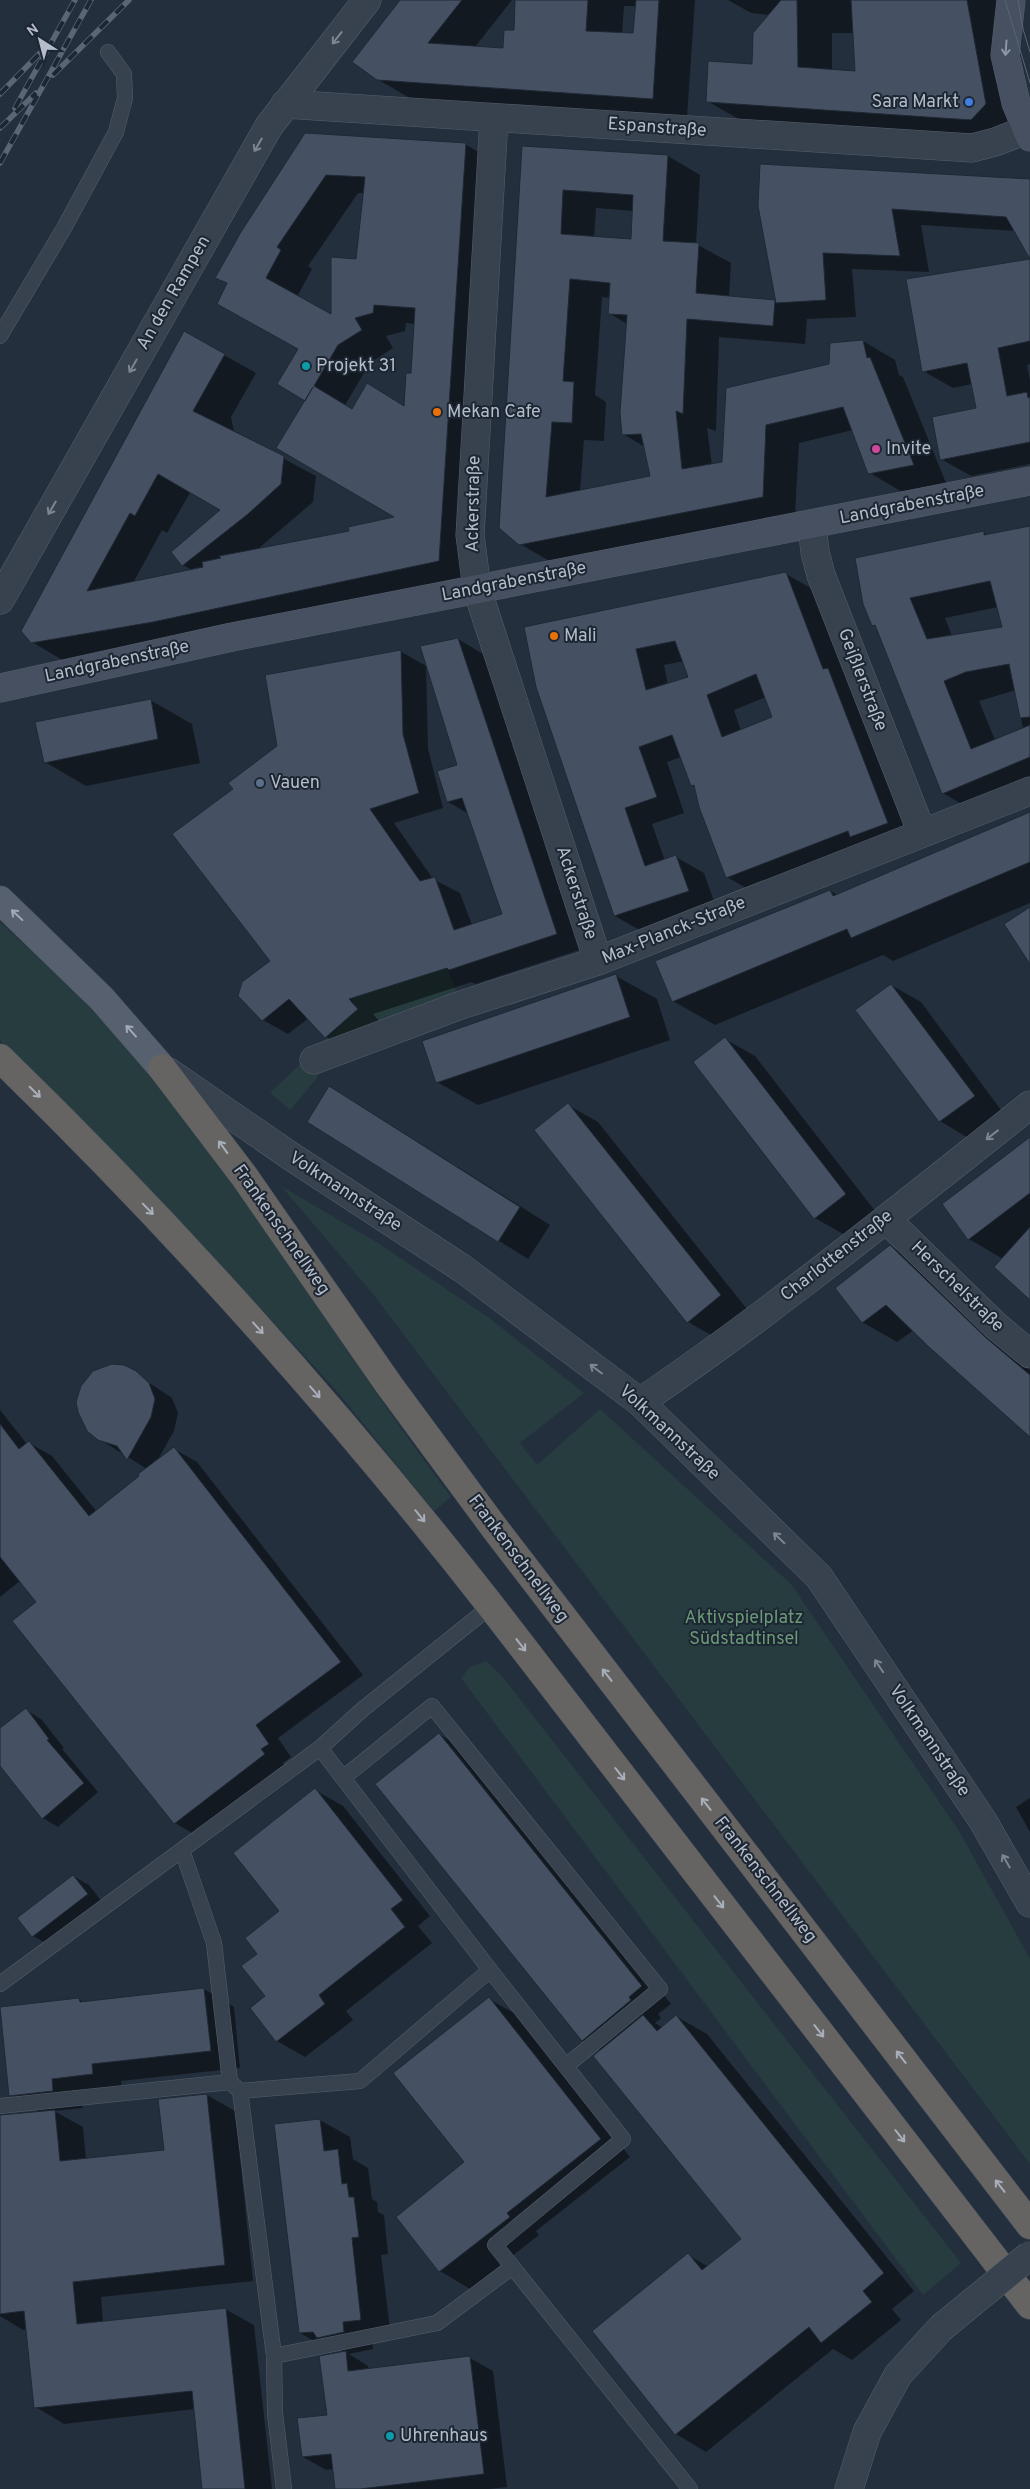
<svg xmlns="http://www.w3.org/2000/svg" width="1030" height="2489" font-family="Overpass,sans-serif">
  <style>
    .green { fill: #263c3f }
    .shadow { fill: #0007; fill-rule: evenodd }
    .building { fill: #455162; stroke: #1f2835; fill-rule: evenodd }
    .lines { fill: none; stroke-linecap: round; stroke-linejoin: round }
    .service-casing { stroke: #565f6c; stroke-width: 16 }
    .minor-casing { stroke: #565f6c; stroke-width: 29 }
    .tertiary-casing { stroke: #565f6c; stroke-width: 29 }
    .secondary-casing { stroke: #565f6c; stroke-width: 29 }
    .primary-casing { stroke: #414a57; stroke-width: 29 }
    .trunk-casing { stroke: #434c59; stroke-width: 29 }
    .service { stroke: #38414e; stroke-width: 15 }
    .minor { stroke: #38414e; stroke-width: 28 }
    .tertiary { stroke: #38414e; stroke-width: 28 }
    .secondary { stroke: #465061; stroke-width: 28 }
    .primary { stroke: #56606e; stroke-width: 28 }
    .trunk { stroke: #656462; stroke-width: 28 }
    .tram { stroke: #5a6575; stroke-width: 1 }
    .rail-casing { stroke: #5a6575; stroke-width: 5.5 }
    .rail { stroke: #1d2633; stroke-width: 4; stroke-dasharray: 11; stroke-linecap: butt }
    .minor-bridge-casing { stroke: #565f6c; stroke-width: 29; stroke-linecap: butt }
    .minor-bridge { stroke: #38414e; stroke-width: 28 }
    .oneway { stroke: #7c8592 }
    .oneway2 { stroke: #8e96a5 }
    .oneway3 { stroke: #a1aab7 }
    .oneway4 { stroke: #a8afba }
    .shop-dot { fill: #3f7fe0; stroke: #1d2633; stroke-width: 2 }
    .culture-dot { fill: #0f9aa8; stroke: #1d2633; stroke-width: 2 }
    .food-dot { fill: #e8710a; stroke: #1d2633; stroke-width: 2 }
    .hotel-dot { fill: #d1479c; stroke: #1d2633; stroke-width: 2 }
    .service-dot { fill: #5c6f8a; stroke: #1d2633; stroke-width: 2 }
    .labels { text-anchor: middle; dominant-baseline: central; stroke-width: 4; stroke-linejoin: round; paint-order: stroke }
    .poi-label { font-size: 18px; fill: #b4bcc9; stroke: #1d2633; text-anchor: start }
    .street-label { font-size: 18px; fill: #b4bcc9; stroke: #1d2633 }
    .park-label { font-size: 18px; fill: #6b9a76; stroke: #1d2633 }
  </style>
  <rect width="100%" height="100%" fill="#242f3e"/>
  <g class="green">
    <path d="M0,922C45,964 91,1006 131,1053C248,1193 342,1351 451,1497L434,1511L335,1389L193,1235L0,1040Z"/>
    <path d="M447,968L457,993L332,1041L317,1078L290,1110L270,1093L357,1009L352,998Z"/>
    <path d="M281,1186L378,1243L488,1317L584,1393L520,1443L537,1465L600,1409L791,1584L959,1831L1030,1959V2164L373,1294Z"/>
    <path d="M486,1661L502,1676L961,2263L923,2295L461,1678L470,1667Z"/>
  </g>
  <g class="shadow">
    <path d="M402,0H512L475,47L504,49L515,31L516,0H695L687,118L413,100L377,79ZM624,6H637L634,35L622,34Z"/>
    <path d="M728,0H997L1020,124L1006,139L742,121L707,101L753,65L770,15L751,13ZM832,33H854L857,73L832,71Z"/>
    <path d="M306,135L465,144L497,163L471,579L64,661L32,642L224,355L256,373L231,417L234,432L316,476L313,502L258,549L350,532L398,518L307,400L299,349L228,284L216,277ZM358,193H364L357,260L332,316L297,297L312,269L308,266ZM406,323L415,324L413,374L406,407L353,410L345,405L370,363L393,348L386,336L405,331ZM191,491L223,510L172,552L183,565L192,570L133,583L162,530L167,533Z"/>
    <path d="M523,147L668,156L700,175L696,244L731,263L729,297L777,303L759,206L1030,180V257L1016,231L921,225L929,272L852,269L856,317L807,319L805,344L719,337L716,431L707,428L712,465L723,463L831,366L863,341L895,360L899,375L903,377L946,483L902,492L870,473L853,430L799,443L795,515L553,563L520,544ZM596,208L633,211L632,240L594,238ZM602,297L610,298L609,313L627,324L623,434L645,447L651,477L580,491L584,440L604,441L606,402L595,395Z"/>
    <path d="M1030,260V364L1027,365L1030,381V464L971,476L941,459L977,409L972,384L953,388L923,371Z"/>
    <path d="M1030,527V792L978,814L943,793L877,627L873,625L983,532L989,536ZM998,607L1003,628L952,636L945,618ZM1016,690L1023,729L995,740L979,701Z"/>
    <path d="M786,574L814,590L915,839L755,893L727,877L696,788L692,785L681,757L667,762L684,813L652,824L665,861L676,857L704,873L716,907L643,932L615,916L537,687ZM684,661L690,678L668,685L664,665ZM766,697L774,718L741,731L734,710Z"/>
    <path d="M458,639L483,654L582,949L475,984L472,982L373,1014L382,1024L352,1052L326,1037L309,1018L288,1034L263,1020L272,961L235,789L400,651L426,666L428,749L443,808L394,823L433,879L460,893L472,925L504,914L469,814L448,802L459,766Z"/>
    <path d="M150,700L192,724L200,763L86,786L45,762Z"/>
    <path d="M1030,814V903L893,961L883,955L715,1025L673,1001L830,891L838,895Z"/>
    <path d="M616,976L657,999L670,1040L478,1105L437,1082Z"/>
    <path d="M891,985L921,1002L1004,1114L970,1139L940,1121L857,1010Z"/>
    <path d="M725,1039L755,1056L875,1211L845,1235L815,1218Z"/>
    <path d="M359,1105L550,1225L528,1259L308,1121Z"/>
    <path d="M568,1105L598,1122L750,1313L718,1339L688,1322Z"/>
    <path d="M1030,1138V1298L1003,1259L969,1239Z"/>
    <path d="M890,1246L925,1266L1030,1367V1435L914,1330L897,1342L862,1322Z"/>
    <path d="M124,1366L172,1398L178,1413L174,1431L156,1463L174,1449L197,1462L363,1675L278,1738L291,1757L283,1763L287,1768L197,1836L175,1823L38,1602L20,1581L0,1597V1410L27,1444L29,1443L52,1456L97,1512L147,1469L99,1439L82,1421L78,1402Z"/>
    <path d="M26,1710L41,1719L64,1748L62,1749L98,1792L58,1827L43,1818L0,1763V1730Z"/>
    <path d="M439,1734L469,1752L671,2004L658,2014L661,2018L655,2023L663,2028L677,2017L707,2034L914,2291L892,2309L901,2320L852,2360L833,2349L706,2452L676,2434L594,2331L688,2255L709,2267L743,2239L601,2051L582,2040Z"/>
    <path d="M315,1790L343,1806L430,1916L418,1926L432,1943L346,2011L353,2020L305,2057L277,2041L259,1954L281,1911Z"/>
    <path d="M1030,1798V1832L1016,1807Z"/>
    <path d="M73,1876L89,1885L103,1903L49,1945L33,1936L19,1918Z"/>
    <path d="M204,1989L234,2007L240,2068L121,2081L122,2091L81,2095L83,2108L54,2111L83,2127L86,2159L165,2151L207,2095L235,2111L253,2281L101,2297L103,2322L225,2309L254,2325L272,2489H204L195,2409L64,2424L36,2407L27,2329L23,2330L0,2316V2116L40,2112L10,2095L79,1999L85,2003Z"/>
    <path d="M489,1999L519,2016L630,2157L536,2231L539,2235L470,2289L440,2271L397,2218L466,2163Z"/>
    <path d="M320,2120L350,2137L353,2159L368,2168L372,2199L377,2202L378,2212L384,2215L388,2254L381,2255L391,2337L372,2339L373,2349L349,2354L368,2366L369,2370L470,2358L493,2371L507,2487L489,2489H336L334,2469L326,2470L303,2457L328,2416L345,2352L339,2349L330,2350L300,2333L275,2126Z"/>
  </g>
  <g class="building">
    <path d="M400,0H462L428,43L503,48L504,30H514L515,0H588L586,31L633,33L636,0H659L653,99L377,80L352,62Z"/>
    <path d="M781,0H797L798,67L855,71L851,0H967L986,104L971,120L706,102L708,61L752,64L753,33Z"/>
    <path d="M305,133L466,143L439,561L153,622L31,643L21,631L184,331L225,354L193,411L284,456L281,484L248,514L182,566L171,552L220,510L158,474L135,516L130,513L87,591L203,567L202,562L221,558L219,556L349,531L348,527L394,517L276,448L313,387L305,401L277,384L298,349L217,304L227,283L215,278L241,232ZM326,175L365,177L356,259L331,257V314L266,278L281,250L277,247ZM374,305L415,308L411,373H406L404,406L367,383L352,409L314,386L338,345L362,330L355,318L373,313Z"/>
    <path d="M522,146L668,155L663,241L699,243L696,293L775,300L773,326L687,319L683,414L676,411L682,469L722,462L726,388L829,364L830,343L863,340L867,358L870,357L914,465L868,474L843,407L766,425L763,497L519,545L499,528ZM563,190L633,195L631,239L561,234ZM570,279L610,283L608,314L627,315L620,413L622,435L641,434L650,476L546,497L552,422L572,423L574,382L563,381Z"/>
    <path d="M760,164L1030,179V341L998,348L1007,396L1027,392L1028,398L1030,397V442L940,460L932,417L976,408L967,363L922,372L906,279L1030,259L1006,217L892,209L900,256L823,253L826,300L776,303L758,206Z"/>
    <path d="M1030,526V717L1020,718L1009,664L966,672L944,681L971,749L1030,725V757L942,794L875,625L872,626L863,604L855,558L984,531V535ZM990,581L1002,627L927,639L910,598Z"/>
    <path d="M786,572L823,669L828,668L888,823L850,837L848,831L726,878L699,807L694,785L691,786L672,735L639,747L657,797L625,808L645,866L676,855L689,891L614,916L536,687L524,627ZM675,641L688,677L646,690L636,649ZM756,674L772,717L722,737L707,695Z"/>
    <path d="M458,638L557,934L449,970L447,968L349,999L358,1009L325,1038L289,999L262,1021L238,996L242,982L270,961L172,834L233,789L228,783L277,746L265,675L401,650L403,734L419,793L370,809L420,881L435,877L454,930L502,914L462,798L447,802L437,771L457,765L420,646Z"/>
    <path d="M151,699L158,739L44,763L35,722Z"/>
    <path d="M1030,812V862L851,938L847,929L672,1002L655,961L830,890L833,896Z"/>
    <path d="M1030,907V964L1004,924Z"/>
    <path d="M616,974L630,1017L436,1083L422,1041Z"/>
    <path d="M891,984L975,1096L939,1122L855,1010Z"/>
    <path d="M725,1037L846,1194L814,1219L693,1062Z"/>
    <path d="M329,1086L520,1207L498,1242L307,1122Z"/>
    <path d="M568,1103L721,1295L687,1323L534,1130Z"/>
    <path d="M1030,1137V1193L968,1240L942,1204Z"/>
    <path d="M1030,1227V1300L994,1267Z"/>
    <path d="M890,1245L985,1337L1030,1375V1437L929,1347L886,1305L862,1323L835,1288Z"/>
    <path d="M112,1364L124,1365L136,1371L149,1383L155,1399L151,1417L127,1460L117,1446L98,1440L87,1431L78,1412L76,1402L81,1386L93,1371Z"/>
    <path d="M0,1424L19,1449L29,1441L89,1516L139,1476L138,1474L174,1447L341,1662L256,1725L269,1744L261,1749L265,1754L174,1824L12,1621L36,1602L0,1557Z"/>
    <path d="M26,1708L49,1739L47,1740L84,1783L42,1819L0,1766V1728Z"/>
    <path d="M439,1733L642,1986L629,1997L631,2000L582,2041L375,1784Z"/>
    <path d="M315,1788L403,1900L391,1909L405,1927L319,1995L325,2004L276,2042L250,2008L265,1996L241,1966L257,1954L245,1938L279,1911L233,1853Z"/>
    <path d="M73,1875L88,1894L32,1937L17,1918Z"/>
    <path d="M204,1988L211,2051L92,2064L93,2074L52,2079L53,2091L9,2096L0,2007L79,1998L80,2002Z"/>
    <path d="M489,1997L601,2139L507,2213L510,2217L439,2272L396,2217L464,2162L393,2073Z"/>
    <path d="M643,2015L657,2031L676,2015L884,2273L863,2291L872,2302L821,2343L809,2327L675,2435L592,2331L688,2253L702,2270L741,2239L593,2056Z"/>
    <path d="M207,2094L225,2265L73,2282L77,2324L226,2308L245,2489H202L192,2391L34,2408L24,2311L0,2314V2115L55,2110L60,2161L164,2150L158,2099Z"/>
    <path d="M320,2119L324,2151L338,2149L342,2184L347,2183L349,2197H354L359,2237L352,2238L361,2320L343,2322L344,2332L317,2338L313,2332L299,2333L274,2124Z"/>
    <path d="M346,2351L348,2371L470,2356L484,2474L360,2489H335L331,2454L302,2457L297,2418L327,2415L319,2356Z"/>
  </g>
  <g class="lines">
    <g class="service-casing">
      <g id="service">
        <path d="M0,336L64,228L116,132L125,98L124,74L108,52"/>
        <path d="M320,1748L490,1970L623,2139L495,2245L690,2489"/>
        <path d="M343,1778L432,1706L660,1989L566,2066"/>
        <path d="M182,1850L214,1943L230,2082"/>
        <path d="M0,1984L320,1748L363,1709L491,1606"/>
        <path d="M240,2091L274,2356"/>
        <path d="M0,2106L230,2082L240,2091L360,2081L490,1970"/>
        <path d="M284,2489L275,2413L274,2356L437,2323L511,2268"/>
      </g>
    </g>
    <g class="minor-casing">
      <g id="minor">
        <path d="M285,104L972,148L995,142L1026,130"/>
        <path d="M494,118L470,535L477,589L598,961"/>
        <path d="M812,525L815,552L821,575L922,833"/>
        <path d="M314,1060L461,1005L598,961L1030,791"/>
        <path d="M167,1071L292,1157L463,1269L640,1402L819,1577L983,1821L1030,1903"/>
        <path d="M886,1219L996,1326L1030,1354"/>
        <path d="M640,1402C775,1310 902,1206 1030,1105"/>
        <path d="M849,2489L867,2432L898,2375L941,2328"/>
      </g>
    </g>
    <g class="tertiary-casing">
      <path id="tertiary" d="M0,600L269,126L367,0"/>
    </g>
    <g class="secondary-casing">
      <g id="secondary">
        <path d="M1011,0L1005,55L1016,103L1030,137"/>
        <path d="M0,688L232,637L1030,481"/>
      </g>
    </g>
    <g class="primary-casing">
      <path id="primary" d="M0,900L102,999L162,1068"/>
    </g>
    <g class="trunk-casing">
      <g id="trunk">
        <path d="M0,1058C176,1229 340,1413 491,1606L1030,2305"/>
        <path d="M162,1068L244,1176L389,1385L496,1530L1030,2225"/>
      </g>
    </g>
    <use href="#service" class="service"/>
    <use href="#minor" class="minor"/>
    <use href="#tertiary" class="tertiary"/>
    <use href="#secondary" class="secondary"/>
    <use href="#primary" class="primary"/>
    <use href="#trunk" class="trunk"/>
    <g class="tram">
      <path d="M1005,0L1030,83"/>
      <path d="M1018,0L1023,29L1030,52"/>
    </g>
    <g class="rail-casing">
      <g id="rail">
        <path d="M53,75L129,0"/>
        <path d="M0,94L42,51"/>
        <path d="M15,108L75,0"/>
        <path d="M0,128L36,93"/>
        <path d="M0,163L91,0"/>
      </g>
    </g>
    <use href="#rail" class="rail"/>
    <g class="minor-bridge-casing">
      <path id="minor-bridge" d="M941,2328L1030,2255"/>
    </g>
    <use href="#minor-bridge" class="minor-bridge"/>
  </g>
  <defs><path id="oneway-shaft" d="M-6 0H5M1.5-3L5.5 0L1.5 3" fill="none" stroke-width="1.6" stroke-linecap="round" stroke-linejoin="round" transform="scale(1.25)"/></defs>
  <g class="oneway">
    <use href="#oneway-shaft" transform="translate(337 38) rotate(128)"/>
    <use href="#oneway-shaft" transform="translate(258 145) rotate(120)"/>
    <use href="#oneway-shaft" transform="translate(133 366) rotate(120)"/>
    <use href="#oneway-shaft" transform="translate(52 508) rotate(120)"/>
    <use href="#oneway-shaft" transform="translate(992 1135) rotate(142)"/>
    <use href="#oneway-shaft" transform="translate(596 1369) rotate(-143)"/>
    <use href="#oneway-shaft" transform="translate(779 1538) rotate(-136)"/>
    <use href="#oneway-shaft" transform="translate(879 1666) rotate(-124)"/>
    <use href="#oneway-shaft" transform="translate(1006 1861) rotate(-120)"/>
  </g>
  <use class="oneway2" href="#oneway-shaft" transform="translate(1006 48) rotate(94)"/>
  <g class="oneway3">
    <use href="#oneway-shaft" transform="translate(17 915) rotate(-137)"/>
    <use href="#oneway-shaft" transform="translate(131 1031) rotate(-132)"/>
  </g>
  <g class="oneway4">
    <use href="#oneway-shaft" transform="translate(35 1092) rotate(45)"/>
    <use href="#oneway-shaft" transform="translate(223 1147) rotate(-126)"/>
    <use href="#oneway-shaft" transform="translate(148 1209) rotate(46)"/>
    <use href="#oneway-shaft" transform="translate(258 1328) rotate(48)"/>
    <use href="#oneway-shaft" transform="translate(315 1392) rotate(49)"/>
    <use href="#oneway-shaft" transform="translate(420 1516) rotate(51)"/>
    <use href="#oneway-shaft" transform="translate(521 1645) rotate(52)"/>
    <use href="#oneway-shaft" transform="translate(607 1675) rotate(-128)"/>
    <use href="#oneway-shaft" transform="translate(620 1774) rotate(52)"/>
    <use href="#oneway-shaft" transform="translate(706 1804) rotate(-128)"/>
    <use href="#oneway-shaft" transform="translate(719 1902) rotate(52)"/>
    <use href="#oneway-shaft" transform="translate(819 2031) rotate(52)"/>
    <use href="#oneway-shaft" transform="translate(901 2057) rotate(-128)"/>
    <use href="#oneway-shaft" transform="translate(900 2136) rotate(52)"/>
    <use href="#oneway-shaft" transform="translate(1000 2186) rotate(-128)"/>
  </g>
  <circle class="shop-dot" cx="969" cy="102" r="5"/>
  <g class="culture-dot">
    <circle cx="306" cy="366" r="5"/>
    <circle cx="390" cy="2436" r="5"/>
  </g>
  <g class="food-dot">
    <circle cx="437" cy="412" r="5"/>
    <circle cx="554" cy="636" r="5"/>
  </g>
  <circle class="hotel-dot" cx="876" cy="449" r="5"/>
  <circle class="service-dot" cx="260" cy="783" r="5"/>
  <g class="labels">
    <g class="poi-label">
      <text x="959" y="102" text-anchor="end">Sara Markt</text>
      <text x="316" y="366">Projekt 31</text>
      <text x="447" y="412">Mekan Cafe</text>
      <text x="886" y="449">Invite</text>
      <text x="564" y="636">Mali</text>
      <text x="270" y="783">Vauen</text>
      <text x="400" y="2436">Uhrenhaus</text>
    </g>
    <g class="street-label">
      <text transform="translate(657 128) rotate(4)">Espanstraße</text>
      <text transform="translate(174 293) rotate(-60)">An den Rampen</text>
      <text transform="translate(474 504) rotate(-89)">Ackerstraße</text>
      <text transform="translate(912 505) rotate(-11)">Landgrabenstraße</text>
      <text transform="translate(514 582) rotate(-11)">Landgrabenstraße</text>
      <text transform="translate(117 662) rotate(-12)">Landgrabenstraße</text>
      <text transform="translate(862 680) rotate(69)">Geißlerstraße</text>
      <text transform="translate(576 893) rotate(72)">Ackerstraße</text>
      <text transform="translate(674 931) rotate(-22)">Max-Planck-Straße</text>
      <text transform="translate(345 1192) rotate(33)">Volkmannstraße</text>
      <text transform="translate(281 1230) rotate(55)">Frankenschnellweg</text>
      <text transform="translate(837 1256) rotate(-38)">Charlottenstraße</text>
      <text transform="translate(957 1287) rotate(44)">Herschelstraße</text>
      <text transform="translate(669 1433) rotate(43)">Volkmannstraße</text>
      <text transform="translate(518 1559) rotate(53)">Frankenschnellweg</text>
      <text transform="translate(929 1741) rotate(56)">Volkmannstraße</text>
      <text transform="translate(765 1880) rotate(52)">Frankenschnellweg</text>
    </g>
    <g class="park-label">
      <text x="744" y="1618">Aktivspielplatz<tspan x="744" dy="21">Südstadtinsel</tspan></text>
    </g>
  </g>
  <g transform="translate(40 40) rotate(324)" stroke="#1d2633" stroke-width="4" paint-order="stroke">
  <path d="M0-4L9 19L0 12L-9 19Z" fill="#b4bcc9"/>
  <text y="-8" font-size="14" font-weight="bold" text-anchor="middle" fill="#b4bcc9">N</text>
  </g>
</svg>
